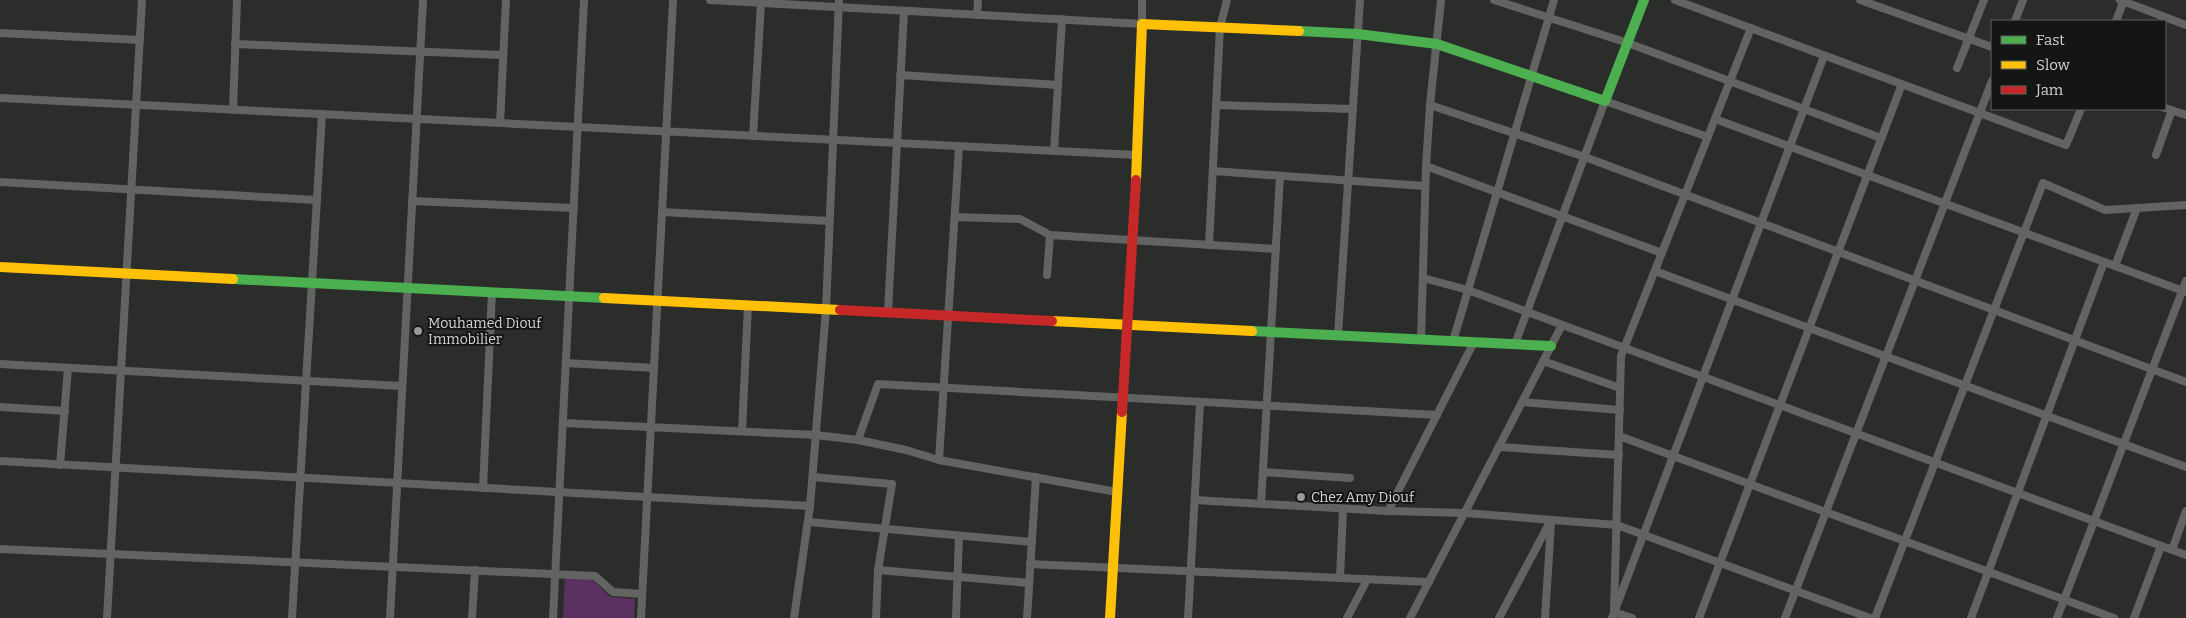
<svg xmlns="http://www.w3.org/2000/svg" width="2186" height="618" font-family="Bitter,serif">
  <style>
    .green { fill: #5a3160 }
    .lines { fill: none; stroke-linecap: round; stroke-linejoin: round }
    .street { stroke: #626462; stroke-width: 8 }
    .fast { stroke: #4caf50; stroke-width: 10 }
    .slow { stroke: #ffc107; stroke-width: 10 }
    .jam { stroke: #c62828; stroke-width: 10 }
    .poi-dot { fill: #979a96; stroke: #141613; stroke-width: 2 }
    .labels { text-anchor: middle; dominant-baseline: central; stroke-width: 4; stroke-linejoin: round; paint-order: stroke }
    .poi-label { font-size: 14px; fill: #d1d4d0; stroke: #141613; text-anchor: start }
  </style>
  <rect width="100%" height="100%" fill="#2b2d2a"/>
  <path class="green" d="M565,577L592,579L610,597L635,599L634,618H563Z"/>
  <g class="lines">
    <g class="street">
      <path d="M710,0L1142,24V0"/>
      <path d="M1494,0L1628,43L1881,138"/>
      <path d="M1675,0L2066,145L2081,109"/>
      <path d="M1860,0L1992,47"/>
      <path d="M2120,0L2186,25"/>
      <path d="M977,15L978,0"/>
      <path d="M2015,21L2023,0"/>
      <path d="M2116,21L2124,0"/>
      <path d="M0,33L140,40"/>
      <path d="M235,44L503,55"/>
      <path d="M1957,68L1984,0"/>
      <path d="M900,75L1058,85"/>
      <path d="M0,98L1137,155"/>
      <path d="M1216,105L1353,109"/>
      <path d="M1430,105L1585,157L2186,382"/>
      <path d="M2165,108L2186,115"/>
      <path d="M233,110L237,0"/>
      <path d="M1715,119L2186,292"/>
      <path d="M500,123L506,0"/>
      <path d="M753,136L761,3"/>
      <path d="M1054,151L1062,19"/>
      <path d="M2156,155L2172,110"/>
      <path d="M1426,166L1662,253"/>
      <path d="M1213,171L1425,186"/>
      <path d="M0,182L317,200"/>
      <path d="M412,201L574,208"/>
      <path d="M662,212L829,221"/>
      <path d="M955,217L1020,219L1050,235L1276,249"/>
      <path d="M1209,245L1220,27L1227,0"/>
      <path d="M2115,266L2137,208"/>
      <path d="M1655,271L2186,467"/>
      <path d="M1047,275L1050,235"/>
      <path d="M1423,278L1468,290L2186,555"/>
      <path d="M888,312L904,11"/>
      <path d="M1338,335L1360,0"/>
      <path d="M1421,339L1426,166L1430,105L1441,0"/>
      <path d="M1453,341L1554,0"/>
      <path d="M1515,344L1605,101L1708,137"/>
      <path d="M1543,361L1620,388"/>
      <path d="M566,363L654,368"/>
      <path d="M0,364L402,386"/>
      <path d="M1522,402L1620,410"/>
      <path d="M0,407L65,411"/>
      <path d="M563,423L816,435L858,440L906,450L939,460L1117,492"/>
      <path d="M742,431L748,305"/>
      <path d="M1619,436L2114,618"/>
      <path d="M858,440L878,384L1437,415"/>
      <path d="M1499,447L1619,455"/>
      <path d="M939,460L959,147"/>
      <path d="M0,461L810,506"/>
      <path d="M60,465L68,368"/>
      <path d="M1263,472L1350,478"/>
      <path d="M813,477L892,484L878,570L876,618"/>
      <path d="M483,488L492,292"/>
      <path d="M1195,500L1388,511L1465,513L1617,525L1870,618"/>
      <path d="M1261,504L1280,176"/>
      <path d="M1388,511L1474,342"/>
      <path d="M809,522L1032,542"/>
      <path d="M0,549L595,576L613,592L642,594"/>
      <path d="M2172,550L2186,511"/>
      <path d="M1030,564L1429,582"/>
      <path d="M878,570L1029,583"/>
      <path d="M1340,578L1343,509"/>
      <path d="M1614,612L1621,356L1751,28"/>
      <path d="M1614,612L1632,618"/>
      <path d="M107,618L142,0"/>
      <path d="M292,618L322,114"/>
      <path d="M390,618L423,0"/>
      <path d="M472,618L475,570"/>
      <path d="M553,618L584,0"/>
      <path d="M641,618L673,0"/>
      <path d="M794,618L810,506L826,309L839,0"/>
      <path d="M956,618L959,536"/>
      <path d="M1027,618L1036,477"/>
      <path d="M1188,618L1200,403"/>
      <path d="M1347,618L1367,580"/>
      <path d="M1410,618L1562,325"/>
      <path d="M1499,618L1551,520"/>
      <path d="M1545,618L1551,523"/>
      <path d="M1612,618L1824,56"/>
      <path d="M1699,618L1902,84"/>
      <path d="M1785,618L1992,81"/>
      <path d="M1875,618L2043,183L2105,210L2186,205"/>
      <path d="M1971,618L2104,262"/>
      <path d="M2057,618L2186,281"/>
      <path d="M2134,618L2161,546"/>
    </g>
    <g class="fast">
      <path d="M1299,31L1358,34L1437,44L1605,101L1644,0"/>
      <path d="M233,279L604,298"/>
      <path d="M1252,331L1551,346"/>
    </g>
    <g class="slow">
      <path d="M1136,180L1142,24L1299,31"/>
      <path d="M0,267L233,279"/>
      <path d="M604,298L840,310"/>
      <path d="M1052,321L1252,331"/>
      <path d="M1110,618L1122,412"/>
    </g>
    <g class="jam">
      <path d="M840,310L1052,321"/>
      <path d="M1122,412L1136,180"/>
    </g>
  </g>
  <g class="poi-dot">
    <circle cx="418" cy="331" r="5"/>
    <circle cx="1301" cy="497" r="5"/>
  </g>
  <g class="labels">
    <g class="poi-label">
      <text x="428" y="323">Mouhamed Diouf<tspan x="428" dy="16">Immobilier</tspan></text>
      <text x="1311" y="497">Chez Amy Diouf</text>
    </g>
  </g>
  <rect x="1991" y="20" width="175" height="90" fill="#141613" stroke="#60625f"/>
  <rect x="2001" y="36" width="25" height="8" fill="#4caf50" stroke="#60625f"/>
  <text x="2036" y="45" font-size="15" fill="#d1d4d0">Fast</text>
  <rect x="2001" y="61" width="25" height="8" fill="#ffc107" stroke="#60625f"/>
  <text x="2036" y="70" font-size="15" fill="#d1d4d0">Slow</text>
  <rect x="2001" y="86" width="25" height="8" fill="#c62828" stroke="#60625f"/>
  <text x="2036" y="95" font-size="15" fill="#d1d4d0">Jam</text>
</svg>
